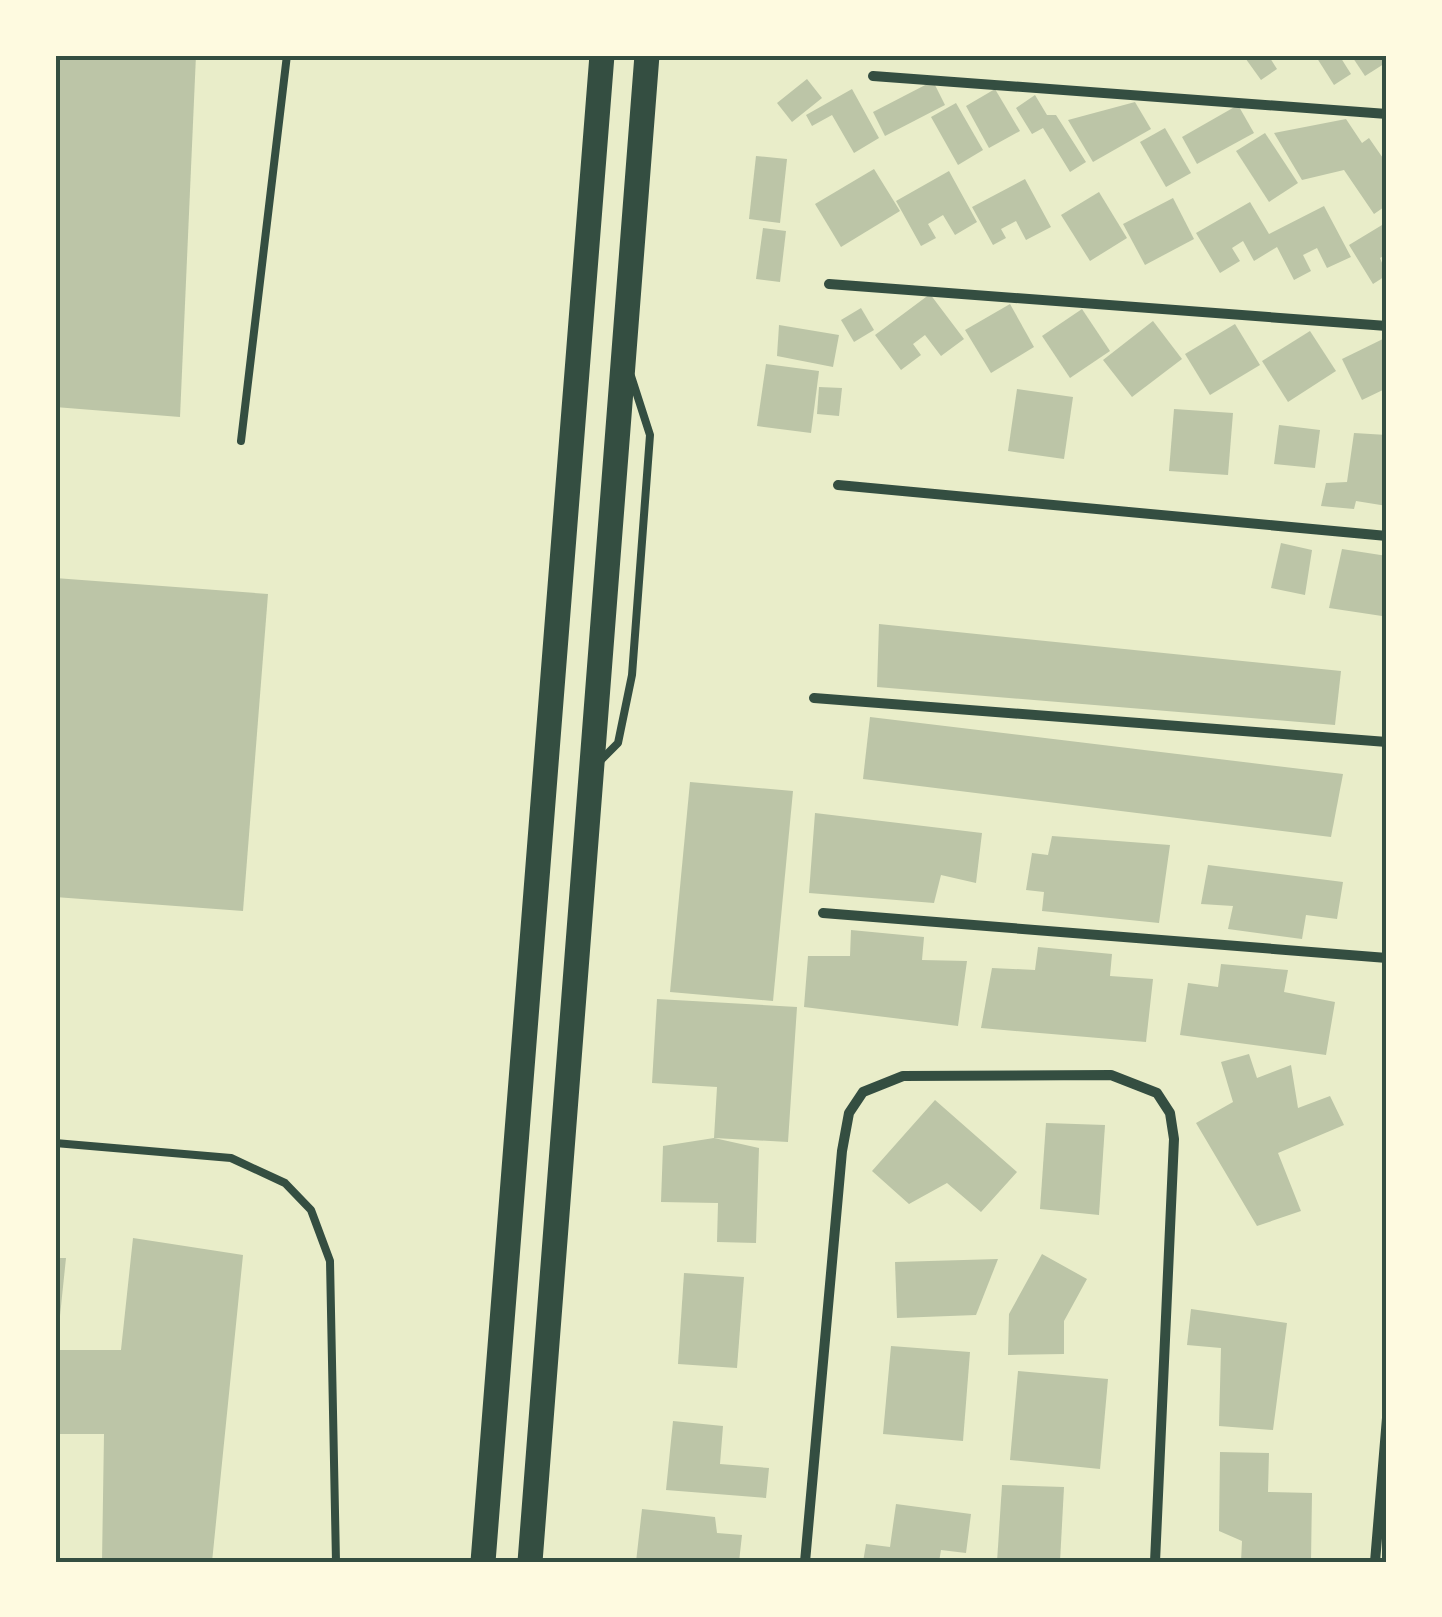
<svg xmlns="http://www.w3.org/2000/svg" width="1442" height="1617" font-family="'Roboto Condensed',sans-serif">
  <style>
    .building { fill: #bcc5a7 }
    .lines { fill: none; stroke-linecap: round; stroke-linejoin: round }
    .service { stroke: #344e41; stroke-width: 8 }
    .minor { stroke: #344e41; stroke-width: 10 }
    .primary { stroke: #344e41; stroke-width: 25 }
    .neatline { fill: none; stroke: #344e41; stroke-width: 4 }
  </style>
  <rect width="100%" height="100%" fill="#e9edc9"/>
  <g class="building">
    <path d="M55,55H196L180,417L55,407Z"/>
    <path d="M1243,55H1268L1277,69L1261,80Z"/>
    <path d="M1315,55H1339L1351,74L1334,85Z"/>
    <path d="M1351,55H1386L1387,62L1365,76Z"/>
    <path d="M807,79L822,98L792,122L777,103Z"/>
    <path d="M933,81L945,105L885,136L873,112Z"/>
    <path d="M852,89L879,138L854,153L832,115L812,126L806,115Z"/>
    <path d="M995,89L1020,131L989,148L966,106Z"/>
    <path d="M1035,95L1047,115H1056L1086,162L1070,172L1043,128L1032,134L1016,108Z"/>
    <path d="M1135,102L1151,129L1093,162L1068,120Z"/>
    <path d="M956,103L983,150L958,165L931,117Z"/>
    <path d="M1238,105L1254,133L1197,164L1182,137Z"/>
    <path d="M1346,119L1362,143L1369,138L1387,164V205L1374,214L1344,170L1302,180L1274,133Z"/>
    <path d="M1165,128L1191,173L1166,187L1140,142Z"/>
    <path d="M1265,133L1298,183L1269,202L1236,151Z"/>
    <path d="M756,156L787,159L780,223L749,219Z"/>
    <path d="M874,169L900,211L841,247L815,204Z"/>
    <path d="M949,171L977,222L955,235L943,215L928,224L936,238L921,246L896,201Z"/>
    <path d="M1025,179L1051,227L1026,240L1016,221L1001,229L1006,238L993,245L972,207Z"/>
    <path d="M1099,192L1127,238L1090,261L1061,215Z"/>
    <path d="M1173,198L1194,239L1145,265L1123,224Z"/>
    <path d="M1250,202L1269,234L1324,206L1351,257L1327,268L1317,248L1303,255L1311,271L1294,280L1277,247L1254,261L1243,241L1232,248L1240,261L1220,273L1196,233Z"/>
    <path d="M1387,222V254L1380,258L1387,275L1373,284L1349,245Z"/>
    <path d="M763,228L786,231L780,282L756,279Z"/>
    <path d="M930,294L964,339L941,356L925,335L913,344L921,355L901,370L875,335Z"/>
    <path d="M1010,304L1034,347L991,373L965,330Z"/>
    <path d="M861,308L874,330L854,342L841,320Z"/>
    <path d="M1082,309L1110,351L1070,378L1042,336Z"/>
    <path d="M1153,321L1182,359L1132,397L1103,360Z"/>
    <path d="M1235,324L1260,365L1210,395L1185,354Z"/>
    <path d="M779,325L839,335L833,367L777,356Z"/>
    <path d="M1310,331L1336,371L1288,402L1262,361Z"/>
    <path d="M1387,337V388L1362,400L1342,359Z"/>
    <path d="M766,364L819,371L811,433L757,426Z"/>
    <path d="M819,387L842,388L839,416L817,414Z"/>
    <path d="M1017,389L1073,397L1064,459L1008,451Z"/>
    <path d="M1174,409L1233,413L1228,475L1169,471Z"/>
    <path d="M1279,425L1320,430L1315,468L1274,464Z"/>
    <path d="M1354,433L1387,435V506L1356,501L1354,509L1321,506L1326,483L1347,482Z"/>
    <path d="M1281,543L1312,550L1305,595L1271,588Z"/>
    <path d="M1342,549L1387,556L1382,616L1329,608Z"/>
    <path d="M55,578L268,594L243,911L55,897Z"/>
    <path d="M879,624L1341,671L1335,725L877,687Z"/>
    <path d="M870,717L1343,774L1331,837L863,779Z"/>
    <path d="M690,782L793,791L773,1001L670,992Z"/>
    <path d="M815,813L982,833L976,883L941,875L934,903L809,893Z"/>
    <path d="M1052,836L1170,845L1159,923L1042,911L1044,892L1026,890L1032,853L1048,855Z"/>
    <path d="M1208,865L1343,882L1337,919L1306,915L1302,939L1228,929L1233,906L1201,904Z"/>
    <path d="M851,930L924,937L922,960L967,961L958,1026L804,1007L808,956H850Z"/>
    <path d="M1038,947L1112,954L1110,976L1153,979L1146,1042L981,1028L992,968L1035,970Z"/>
    <path d="M1221,964L1288,970L1284,992L1335,1002L1326,1055L1180,1035L1188,983L1218,987Z"/>
    <path d="M657,999L797,1007L788,1142L714,1138L759,1148L756,1243L717,1242L718,1203L661,1202L663,1146L714,1138L717,1087L652,1083Z"/>
    <path d="M1249,1054L1257,1078L1291,1065L1298,1108L1330,1096L1344,1125L1278,1153L1301,1211L1257,1226L1196,1123L1233,1102L1221,1062Z"/>
    <path d="M935,1100L1017,1172L981,1212L947,1183L909,1204L872,1171Z"/>
    <path d="M1046,1123L1105,1125L1099,1215L1040,1209Z"/>
    <path d="M133,1238L243,1255L212,1562H102L104,1434H55V1350H121Z"/>
    <path d="M1042,1254L1087,1279L1064,1321V1354L1008,1355L1009,1314Z"/>
    <path d="M55,1258H66L58,1335H55Z"/>
    <path d="M998,1259L976,1315L897,1318L895,1262Z"/>
    <path d="M684,1273L744,1277L737,1368L678,1364Z"/>
    <path d="M1191,1309L1287,1323L1273,1430L1219,1426L1221,1348L1187,1345Z"/>
    <path d="M891,1346L970,1352L963,1441L883,1434Z"/>
    <path d="M1018,1371L1108,1379L1100,1469L1010,1460Z"/>
    <path d="M673,1421L723,1426L720,1464L769,1468L766,1498L666,1490Z"/>
    <path d="M1220,1452L1269,1453L1268,1492L1312,1493L1311,1562H1241L1242,1541L1219,1531Z"/>
    <path d="M1002,1485L1064,1487L1060,1562H997Z"/>
    <path d="M896,1504L971,1514L966,1553L941,1550L939,1562H863L866,1544L890,1547Z"/>
    <path d="M642,1509L715,1517L717,1533L742,1535L739,1562H636Z"/>
  </g>
  <g class="lines">
    <g class="service">
      <path d="M241,441L287,55"/>
      <path d="M598,763L618,743L632,675L650,435L631,376"/>
      <path d="M55,1143L231,1158L285,1183L311,1210L330,1261L336,1562"/>
    </g>
    <g class="minor">
      <path d="M873,76L1387,114"/>
      <path d="M829,284L1387,326"/>
      <path d="M838,485L1387,536"/>
      <path d="M814,698L1387,742"/>
      <path d="M823,913L1387,958"/>
      <path d="M805,1562L842,1151L849,1113L863,1092L903,1076L1111,1075L1157,1093L1170,1113L1174,1139L1155,1562"/>
      <path d="M1375,1562L1387,1418"/>
    </g>
    <g class="primary">
      <path d="M483,1562L602,55"/>
      <path d="M530,1562L647,55"/>
    </g>
  </g>
  <rect width="1442" height="1617" fill="none" stroke="#fefae0" stroke-width="115"/>
  <rect x="58" y="58" width="1326" height="1502" class="neatline"/>
</svg>
